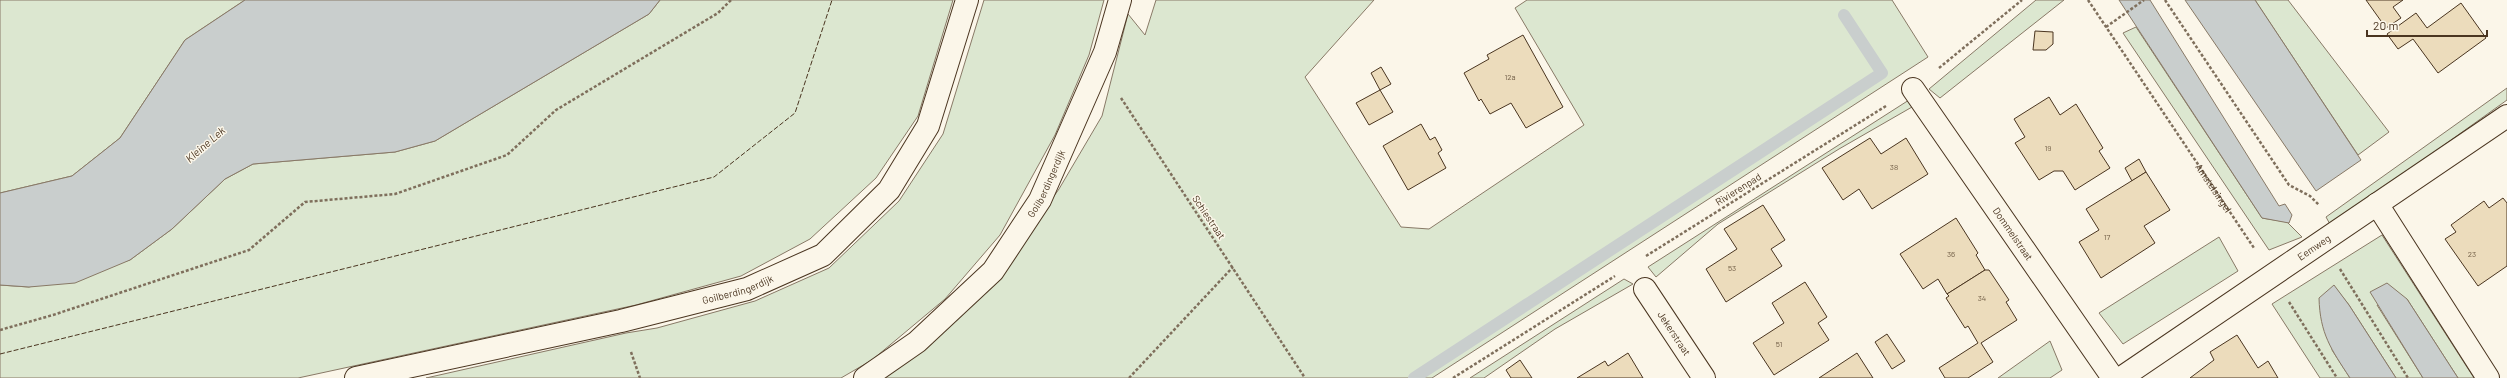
<svg xmlns="http://www.w3.org/2000/svg" width="2507" height="378" font-family="Barlow,sans-serif">
  <style>
    .green { fill: #dce7d0; stroke: #887966 }
    .water { fill: #c9cecd; stroke: #887966 }
    .lines { fill: none; stroke-linecap: round; stroke-linejoin: round }
    .stream { stroke: #c9cecd; stroke-width: 12 }
    .building { fill: #ecdcbc; stroke: #4a3520 }
    .minor-casing { stroke: #4a3520; stroke-width: 24 }
    .path { stroke: #7f6f5c; stroke-width: 2.5; stroke-dasharray: 3 2; stroke-linecap: butt }
    .minor { stroke: #fbf6e9; stroke-width: 22 }
    .fence { stroke: #4a3520; stroke-width: 1; stroke-dasharray: 5 2; stroke-linecap: butt }
    .labels { text-anchor: middle; dominant-baseline: central; stroke-width: 3; stroke-linejoin: round; paint-order: stroke }
    .number-label { font-size: 8px; fill: #725f47 }
    .street-label { font-size: 10px; fill: #4a3520; stroke: #fbf6e9 }
    .water-label { font-size: 11px; font-style: italic; fill: #4a3520; stroke: #fbf6e9 }
  </style>
  <rect width="100%" height="100%" fill="#fbf6e9"/>
  <g class="green">
    <path d="M0,0H245L185,40L120,138L72,176L0,193Z"/>
    <path d="M660,0H953L918,116L876,178L810,239L741,276L636,305L298,378H0V285L29,287L130,260L172,229L225,179L253,164L395,152L435,141L649,14Z"/>
    <path d="M984,0H1104L1089,55L1055,135L1000,235L945,299L872,360L841,378H426L626,333L657,328L755,301L829,268L899,201L943,134Z"/>
    <path d="M1156,0H1374L1305,77L1401,227L1429,229L1584,125L1515,8L1527,0H1892L1928,57L1432,378H877L1038,219L1059,189L1102,116L1128,14L1145,35Z"/>
    <path d="M2036,0H2064L1940,98L1929,89Z"/>
    <path d="M2255,0H2288L2389,132L2358,155Z"/>
    <path d="M2136,27L2262,218L2287,222L2302,237L2269,250L2123,33Z"/>
    <path d="M2507,88V100L2331,226L2326,217Z"/>
    <path d="M1909,100L1912,107L1839,149L1718,224L1656,277L1648,267Z"/>
    <path d="M2382,235L2474,378H2458L2407,299L2377,305L2423,378H2396L2349,305L2334,286L2332,350L2350,378H2320L2272,304Z"/>
    <path d="M2219,237L2238,271L2123,344L2099,313Z"/>
    <path d="M1624,279L1633,284L1555,329L1484,378H1470Z"/>
    <path d="M2050,341L2062,370L2050,378H1998Z"/>
  </g>
  <g class="water">
    <path d="M245,0H660L649,14L435,141L395,152L253,164L225,179L172,229L130,260L75,283L29,287L0,285V193L72,176L120,138L185,40Z"/>
    <path d="M2119,0H2150L2279,206L2285,204L2292,215L2289,223L2262,218Z"/>
    <path d="M2185,0H2255L2361,160L2316,191Z"/>
    <path d="M2387,283L2407,299L2458,378H2423L2370,292Z"/>
    <path d="M2334,285L2349,305L2396,378H2350C2331,349 2320,334 2319,298Z"/>
  </g>
  <g class="lines">
    <path class="stream" d="M1414,378L1882,73L1844,15"/>
  </g>
  <g class="building">
    <path d="M2366,0H2403L2393,7L2401,18L2386,28Z"/>
    <path d="M2461,3L2486,38L2438,73L2413,39L2398,49L2387,34L2416,13L2427,28Z"/>
    <path d="M2035,31L2053,32V44L2046,50H2033Z"/>
    <path d="M1523,35L1563,107L1526,128L1511,103L1490,114L1481,99L1479,101L1464,73L1489,59L1487,55Z"/>
    <path d="M1381,67L1391,84L1380,90L1371,73Z"/>
    <path d="M1380,90L1393,112L1369,125L1356,103Z"/>
    <path d="M2049,97L2060,115L2076,104L2103,148L2099,151L2110,168L2075,190L2063,171H2054L2039,180L2015,143L2025,137L2014,119Z"/>
    <path d="M1421,124L1430,140L1435,137L1442,150L1438,153L1446,168L1408,190L1383,146Z"/>
    <path d="M1870,138L1881,154L1906,138L1928,174L1872,209L1859,189L1843,200L1822,168Z"/>
    <path d="M2139,159L2146,172L2132,181L2125,168Z"/>
    <path d="M2146,172L2170,210L2144,226L2155,243L2101,278L2079,242L2099,230L2086,209Z"/>
    <path d="M2503,198L2507,203V266L2478,286L2445,239L2456,232L2451,225L2484,201L2489,208Z"/>
    <path d="M1763,205L1785,240L1771,249L1782,266L1726,302L1706,269L1737,249L1724,229Z"/>
    <path d="M1956,218L1978,253L1976,255L1985,270L1947,294L1938,279L1923,289L1900,254Z"/>
    <path d="M1985,270H1989L2009,300L2006,302L2017,320L1981,343L1993,362L1968,378H1945L1939,368L1978,343L1968,326L1965,328L1946,298L1949,296L1947,294Z"/>
    <path d="M1805,282L1827,317L1818,323L1829,340L1774,375L1753,343L1784,323L1772,303Z"/>
    <path d="M1887,334L1905,361L1892,369L1875,342Z"/>
    <path d="M2237,335L2258,368L2268,361L2278,378H2190L2214,360L2210,352Z"/>
    <path d="M1628,353L1643,378H1577L1605,361L1608,366Z"/>
    <path d="M1857,353L1873,378H1819Z"/>
    <path d="M1520,360L1532,378H1511L1506,370Z"/>
  </g>
  <g class="lines">
    <g class="minor-casing">
      <g id="minor">
        <path id="s2" d="M1913,89L2113,378"/>
        <path d="M2377,204L2488,378"/>
        <path id="s3" d="M1645,289L1704,378"/>
        <path id="s4" d="M356,378L621,321L747,289L823,255L889,190L928,126L967,0"/>
        <path id="s5" d="M865,378L917,342L993,271L1040,200L1105,52L1120,0"/>
        <path id="s6" d="M2121,378L2507,116"/>
      </g>
    </g>
    <g class="path">
      <path id="s1" d="M2088,0L2254,248"/>
      <path d="M2165,0L2289,185L2310,196L2319,205"/>
      <path d="M2106,27L2144,0"/>
      <path d="M1939,68L2022,0"/>
      <path d="M1121,98L1305,378"/>
      <path d="M1646,256L1886,106"/>
      <path d="M2340,269L2408,378"/>
      <path d="M2289,302L2337,378"/>
      <path d="M0,330L53,315L249,250L305,202L395,194L507,155L556,110L718,13L731,0"/>
      <path d="M631,352L640,378"/>
      <path d="M1129,378L1233,267"/>
      <path d="M1453,378L1615,276"/>
    </g>
    <use href="#minor" class="minor"/>
    <path class="fence" d="M0,354L714,177L795,113L832,0"/>
  </g>
  <g class="labels">
    <g class="number-label">
      <text x="1510" y="77">12a</text>
      <text x="2048" y="148">19</text>
      <text x="1894" y="167">38</text>
      <text x="2107" y="237">17</text>
      <text x="1951" y="254">36</text>
      <text x="2472" y="254">23</text>
      <text x="1732" y="268">53</text>
      <text x="1982" y="298">34</text>
      <text x="1779" y="344">51</text>
    </g>
    <g class="street-label">
      <text stroke="none"><textPath href="#s5" startOffset="270">Goilberdingerdijk</textPath></text>
      <text stroke="none"><textPath href="#s1" startOffset="226">Amstelsingel</textPath></text>
      <text transform="translate(1738 189) rotate(-32)">Rivierenpad</text>
      <text transform="translate(1209 217) rotate(56)">Schiestraat</text>
      <text stroke="none"><textPath href="#s2" startOffset="176">Dommelstraat</textPath></text>
      <text stroke="none"><textPath href="#s6" startOffset="233">Eemweg</textPath></text>
      <text stroke="none"><textPath href="#s4" startOffset="392">Goilberdingerdijk</textPath></text>
      <text stroke="none"><textPath href="#s3" startOffset="53">Jekerstraat</textPath></text>
    </g>
    <g class="water-label">
      <text transform="translate(205 144) rotate(-41)">Kleine Lek</text>
    </g>
  </g>
  <path d="M2367 30v6h120v-6" fill="none" stroke="#4a3520" stroke-width="2"/>
  <text x="2373" y="30" font-size="12" fill="#4a3520" stroke="#fbf6e9" stroke-width="3" paint-order="stroke">20 m</text>
</svg>
